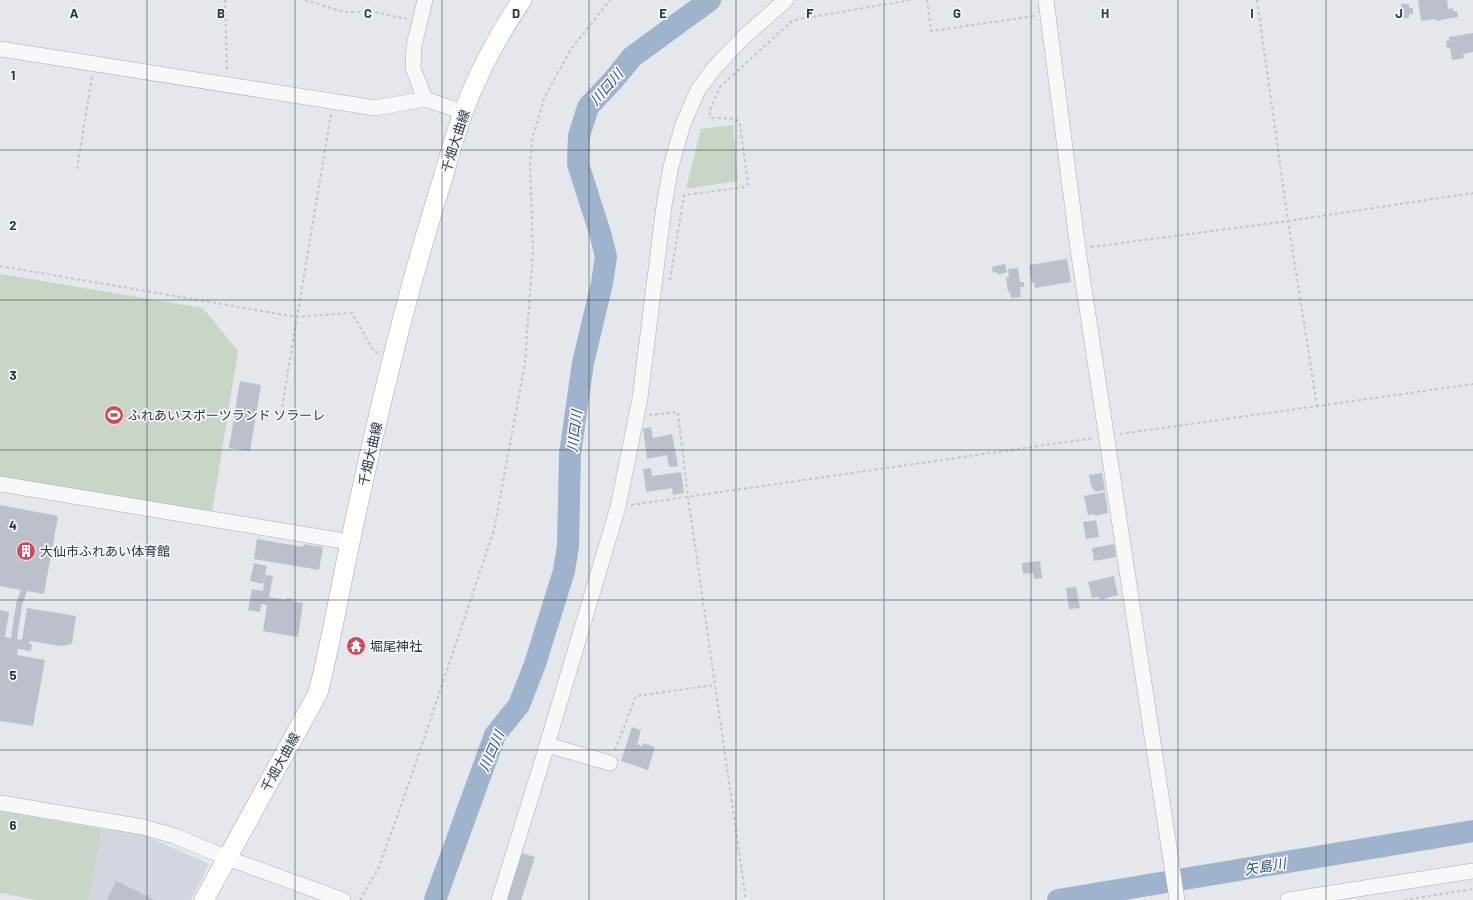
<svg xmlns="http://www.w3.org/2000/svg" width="1473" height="900" font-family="Barlow,'Noto Sans JP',sans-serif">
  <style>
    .built { fill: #d2d6de }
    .green { fill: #c9d6c5 }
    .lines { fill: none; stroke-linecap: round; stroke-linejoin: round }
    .river { stroke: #9fb4cc; stroke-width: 22 }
    .building { fill: #bbc0ca }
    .minor-casing { stroke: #a9aeb7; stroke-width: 16 }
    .major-casing { stroke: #a3abb8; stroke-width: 20 }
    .path { stroke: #c2c5cb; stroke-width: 2; stroke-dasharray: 3 3; stroke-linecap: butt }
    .minor { stroke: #f7f8fa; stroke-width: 15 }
    .major { stroke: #fff; stroke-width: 19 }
    .grid { fill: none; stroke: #2b3445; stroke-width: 1; stroke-opacity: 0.55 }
    .labels { text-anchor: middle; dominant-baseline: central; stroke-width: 3.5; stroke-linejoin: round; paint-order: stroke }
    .street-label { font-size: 13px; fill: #2b3445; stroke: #f4f6f9 }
    .poi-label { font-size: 13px; fill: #2b3445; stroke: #f4f6f9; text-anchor: start }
    .water-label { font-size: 14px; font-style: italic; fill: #34527a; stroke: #f4f6f9 }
    .grid-label { font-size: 13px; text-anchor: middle; font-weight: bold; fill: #2b3445; stroke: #f4f6f9; stroke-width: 3.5; stroke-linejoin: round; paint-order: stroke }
  </style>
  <rect width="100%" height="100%" fill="#e4e7ec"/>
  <path class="built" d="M102,829L139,833L209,864L191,900H89Z"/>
  <g class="green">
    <path d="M733,125L738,181L686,189L701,129Z"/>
    <path d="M0,274L203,308L238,351L212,513L0,479Z"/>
    <path d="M0,811L102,829L89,900H37L0,893Z"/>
  </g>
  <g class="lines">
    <g class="river">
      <path d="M435,900L495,735L519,705L535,664L564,571L568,546L570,454L583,363L602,283L606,257L601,236L578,164L579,136L588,107L615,78L632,57L710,0"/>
      <path d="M1058,900L1473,831"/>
    </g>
  </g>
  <g class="building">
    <path d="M1418,0H1447L1448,9L1453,8V11H1457L1458,17L1436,21V19L1421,21Z"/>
    <path d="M1401,4H1409V8H1413V14H1409V18H1401Z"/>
    <path d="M1473,33V52L1463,54L1464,58L1452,60L1450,48H1447L1446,41H1449V37Z"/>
    <path d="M1067,259L1071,282L1035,288L1034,282L1032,283L1029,265Z"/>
    <path d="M1005,264L1007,272L998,275L997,272L993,273L992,267Z"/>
    <path d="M1018,268L1020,282H1024V287H1020L1021,297L1011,298L1010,292H1008L1006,278L1009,277L1008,269Z"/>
    <path d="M240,381L261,385L250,451L229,448Z"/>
    <path d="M651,427L653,438L672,434L678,466L669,467L667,455L647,459L643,429Z"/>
    <path d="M651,468L652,476L681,472L684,493L673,495L672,488L646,492L643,469Z"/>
    <path d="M1102,473L1105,490L1095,492L1094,489H1092L1089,475Z"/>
    <path d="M1105,492L1108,513L1095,516L1094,514L1088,515L1084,496Z"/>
    <path d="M0,505L58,516L44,594L27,591L22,605L17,639L22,640L27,608L76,616L72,643L68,645L61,646L30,641L29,644H32L31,651L18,649L17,655L45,660L33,726L0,721V610L9,612L5,637L11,638L16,604L21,590L0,586Z"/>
    <path d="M1096,520L1099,537L1086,539L1083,522Z"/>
    <path d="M257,539L303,547L304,544L323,547L319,570L254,559Z"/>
    <path d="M1114,544L1116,557L1094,561L1092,548Z"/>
    <path d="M1040,561L1042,578L1034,579L1033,573L1023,574L1022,563Z"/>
    <path d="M254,563L267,566L263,584L250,581Z"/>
    <path d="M265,575L273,576L269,597L286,600V598L293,599L292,601L303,603L298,637L263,631L267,605L261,604L260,612L248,610L252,589L263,591Z"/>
    <path d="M1114,576L1118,595L1100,600L1099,597L1092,598L1088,582Z"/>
    <path d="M1076,587L1080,608L1069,609L1066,588Z"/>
    <path d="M632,727L641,730L637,744L642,746L643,743L655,747L648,770L621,761Z"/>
    <path d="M522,853L535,857L521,900H507Z"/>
    <path d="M116,881L155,900H107Z"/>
  </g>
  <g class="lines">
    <g class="minor-casing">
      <g id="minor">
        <path d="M1046,0L1078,249L1177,900"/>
        <path d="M0,49L375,108L425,99L463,112"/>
        <path d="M425,99L413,68L414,46L425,0"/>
        <path d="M0,484L350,542"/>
        <path d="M547,745L610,763"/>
        <path d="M0,803L143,827L175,836L227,858L343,900"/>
        <path d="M499,900L541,765L618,507L640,398L664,206L671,166L683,124L698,90L715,67L746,35L786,0"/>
        <path d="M1288,900L1473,871"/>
      </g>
    </g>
    <g class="major-casing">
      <path id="major" d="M204,900L318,693C331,643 339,593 350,543C374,430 400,317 434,207C444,176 452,143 463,113C478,73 498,35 522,0"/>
    </g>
    <g class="path">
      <path d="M225,0L227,72"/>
      <path d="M305,0L344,12H374L407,19"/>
      <path d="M927,0L931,31L1034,16"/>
      <path d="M1257,0L1288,221L1317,406"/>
      <path d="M77,169L92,77"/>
      <path d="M1091,247L1288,221L1473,193"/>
      <path d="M0,266L297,317L352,313L373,350L378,353"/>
      <path d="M670,280L684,195L745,187L748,184L740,124L736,119L712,118L709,112L720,87L793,20L911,0"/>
      <path d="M649,415L678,412L688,497L746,900"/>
      <path d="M280,419L331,114"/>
      <path d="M1120,434L1473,384"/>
      <path d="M631,505L1094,438"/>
      <path d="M615,750L636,696L715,685"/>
      <path d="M360,900L378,869L406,792L494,530L525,363L533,251L530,160L533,136L545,96L571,49L610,0"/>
      <path d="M1404,900L1473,889"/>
    </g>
    <use href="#minor" class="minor"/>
    <use href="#major" class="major"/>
  </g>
  <path class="grid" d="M147,0V900M295,0V900M442,0V900M589,0V900M736,0V900M884,0V900M1031,0V900M1178,0V900M1326,0V900M0,150H1473M0,300H1473M0,450H1473M0,600H1473M0,750H1473"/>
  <defs>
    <g id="stadium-disc" transform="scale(1)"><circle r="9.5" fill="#d1495b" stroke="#f4f6f9"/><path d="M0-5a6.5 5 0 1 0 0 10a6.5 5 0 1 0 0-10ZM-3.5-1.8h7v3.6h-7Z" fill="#fff"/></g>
    <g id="building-disc" transform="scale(1)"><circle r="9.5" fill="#d1495b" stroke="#f4f6f9"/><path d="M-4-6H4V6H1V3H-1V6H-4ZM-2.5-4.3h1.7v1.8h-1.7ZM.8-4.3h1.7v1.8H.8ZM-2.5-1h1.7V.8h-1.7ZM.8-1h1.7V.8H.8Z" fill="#fff"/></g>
    <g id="temple-disc" transform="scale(1)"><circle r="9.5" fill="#d1495b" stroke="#f4f6f9"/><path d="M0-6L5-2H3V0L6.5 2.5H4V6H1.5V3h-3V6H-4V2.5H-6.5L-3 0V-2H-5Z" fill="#fff"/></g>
  </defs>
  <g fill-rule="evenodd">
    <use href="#stadium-disc" x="114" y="415"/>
    <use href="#building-disc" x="26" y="551"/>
    <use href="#temple-disc" x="356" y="646"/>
  </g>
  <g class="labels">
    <g class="street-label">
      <text transform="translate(455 141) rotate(-72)">千畑大曲線</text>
      <text transform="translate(370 454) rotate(-77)">千畑大曲線</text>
      <text transform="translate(280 762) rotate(-61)">千畑大曲線</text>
    </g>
    <g class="poi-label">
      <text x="128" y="415">ふれあいスポーツランド ソラーレ</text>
      <text x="40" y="551">大仙市ふれあい体育館</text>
      <text x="370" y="646">堀尾神社</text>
    </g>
    <g class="water-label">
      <text transform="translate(606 87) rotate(-49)">川口川</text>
      <text transform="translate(574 431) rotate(-83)">川口川</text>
      <text transform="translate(491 751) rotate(-66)">川口川</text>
      <text transform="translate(1265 866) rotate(-9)">矢島川</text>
    </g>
  </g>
  <g class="grid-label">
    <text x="74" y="18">A</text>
    <text x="221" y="18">B</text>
    <text x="368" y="18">C</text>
    <text x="516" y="18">D</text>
    <text x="663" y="18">E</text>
    <text x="810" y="18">F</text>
    <text x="957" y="18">G</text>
    <text x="1105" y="18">H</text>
    <text x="1252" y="18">I</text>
    <text x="1399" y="18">J</text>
    <text x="13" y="80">1</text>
    <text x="13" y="230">2</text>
    <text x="13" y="380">3</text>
    <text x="13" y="530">4</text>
    <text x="13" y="680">5</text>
    <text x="13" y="830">6</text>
  </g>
</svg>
